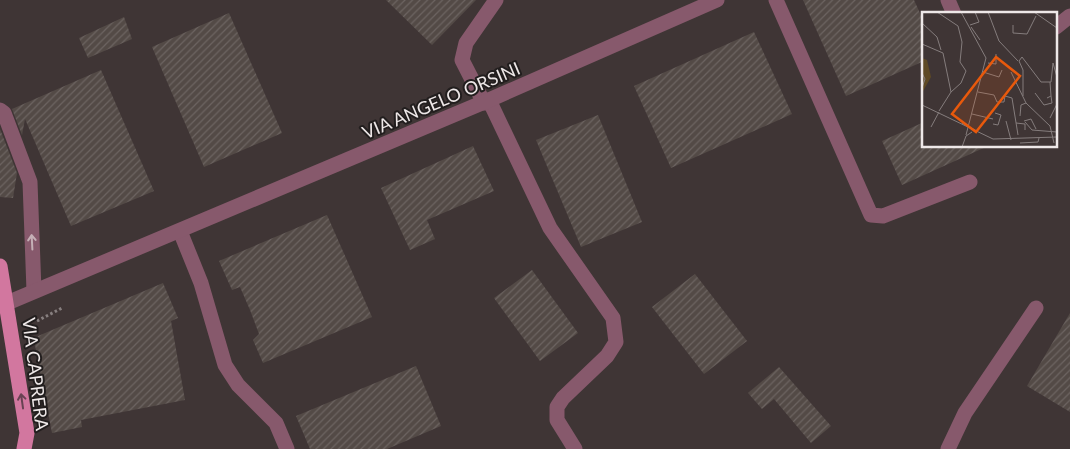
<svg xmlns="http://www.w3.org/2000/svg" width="1070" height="449" font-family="Lato,sans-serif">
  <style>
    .building { fill: url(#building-hatch) }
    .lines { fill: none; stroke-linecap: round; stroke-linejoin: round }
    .path { stroke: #877f7f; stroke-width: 3; stroke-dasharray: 2.5 2.5; stroke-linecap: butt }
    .minor { stroke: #87596c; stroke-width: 15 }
    .major { stroke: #d2779f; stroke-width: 15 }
    .oneway { stroke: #c5afb6 }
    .oneway2 { stroke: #684252 }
    .labels { text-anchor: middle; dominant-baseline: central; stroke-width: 4; stroke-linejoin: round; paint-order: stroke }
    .street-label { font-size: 18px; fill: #eee8e8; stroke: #221e1e }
    .inset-road { fill: none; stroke: #857d7d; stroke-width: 1 }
    .view { fill: #e8590c; fill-opacity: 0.15; stroke: #e8590c; stroke-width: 2.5 }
    .inset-edge { fill: none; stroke: #eee8e8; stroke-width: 2.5 }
  </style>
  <defs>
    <pattern id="building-hatch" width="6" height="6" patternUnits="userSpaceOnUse" patternTransform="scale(1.25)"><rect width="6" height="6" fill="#534a46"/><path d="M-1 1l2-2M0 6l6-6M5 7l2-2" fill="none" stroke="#6c6461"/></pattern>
  </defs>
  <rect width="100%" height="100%" fill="#3f3535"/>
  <g class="building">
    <path d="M386,0H476L432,45Z"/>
    <path d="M803,0H914L924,22V61L846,96Z"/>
    <path d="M229,13L282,133L204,167L152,47Z"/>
    <path d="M124,17L132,39L88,58L79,38Z"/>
    <path d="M754,32L792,114L671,168L634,86Z"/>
    <path d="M101,70L154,191L71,226L25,119L22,135L12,109Z"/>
    <path d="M598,115L642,222L581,247L536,140Z"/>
    <path d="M924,122V146H988L902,185L882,141Z"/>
    <path d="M0,129L17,173L13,198L0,197Z"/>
    <path d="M473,146L494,191L427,220L435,239L410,250L381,188Z"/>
    <path d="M327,215L372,317L263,363L253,340L259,334L250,310L240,287L232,290L219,261Z"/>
    <path d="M532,270L578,333L540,361L494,298Z"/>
    <path d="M695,274L747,341L704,374L652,307Z"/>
    <path d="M163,283L178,318L171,321L185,400L81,420L82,427L52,433L35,345L38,336Z"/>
    <path d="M1070,313V412L1027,386Z"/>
    <path d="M416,366L441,426L387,449H310L296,416Z"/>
    <path d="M779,367L831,426L811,443L774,399L762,409L748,393Z"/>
  </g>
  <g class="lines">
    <path class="path" d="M37,321L62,308"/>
    <g class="minor">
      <path d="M776,0L871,215L883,216L970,182"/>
      <path d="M948,0L954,14"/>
      <path d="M1056,27L1070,16"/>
      <path d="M489,100L550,228L613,318L616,342L607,356L563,398L557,407V420L575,449"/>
      <path d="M484,103L462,60L466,43L496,0"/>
      <path d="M0,110L4,113L30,182L34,291"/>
      <path d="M180,231L201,283L225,365L238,385L276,423L287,449"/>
      <path d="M0,306L489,100L717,0"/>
      <path d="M948,449L965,413L1036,308"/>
    </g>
    <path class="major" d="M0,266L27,433L24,449"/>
  </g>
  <defs><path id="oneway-shaft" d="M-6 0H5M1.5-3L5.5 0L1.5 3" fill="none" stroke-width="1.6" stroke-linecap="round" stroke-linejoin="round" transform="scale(1.25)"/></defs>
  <use class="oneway" href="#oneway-shaft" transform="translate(32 242) rotate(-93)"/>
  <use class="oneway2" href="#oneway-shaft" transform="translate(22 401) rotate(-98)"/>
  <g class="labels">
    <g class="street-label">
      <text transform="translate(441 100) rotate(-23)">VIA ANGELO ORSINI</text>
      <text transform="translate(36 374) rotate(83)">VIA CAPRERA</text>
    </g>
  </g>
  <g transform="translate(922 12)">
    <rect width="135" height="135" fill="#3f3535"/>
    <path d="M0,46L5,48L9,65L0,81Z" fill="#5f4a25"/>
    <path class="inset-road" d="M15,0L36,14L40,30L38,50L44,59L39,71L29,80L17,99M39,0L64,46L44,123M66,0L77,29L96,49M112,0L135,16M0,11L15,25L19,38M48,13L57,10L53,0M91,13V21L105,22L114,4M49,15L58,28M0,32L21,41L29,80M66,51L74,52V42M61,60L77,65L80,58M89,60L104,91L128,114M0,61L3,67L0,76M56,80L72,83L75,90H82L83,84L90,86L96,123M113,81L122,93L130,91L129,84M101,84V58L97,49L100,45L119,70H129L131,51L135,65M125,86L129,84L128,70M0,93L71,127L135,125M50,102L71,107M98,104L99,93L104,91M128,106L135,92M84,109L89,128M102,109L109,107L114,117M103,110L110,118L135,120M40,111L55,119M94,111L103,112V118M71,112L76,113L79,103L73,101M128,114L132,131M9,115L17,100M98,131L116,130L117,126M40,135L44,124L50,120"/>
    <path class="view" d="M74,45L98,64L54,120L30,102Z"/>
    <rect width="135" height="135" class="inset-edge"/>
  </g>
</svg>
